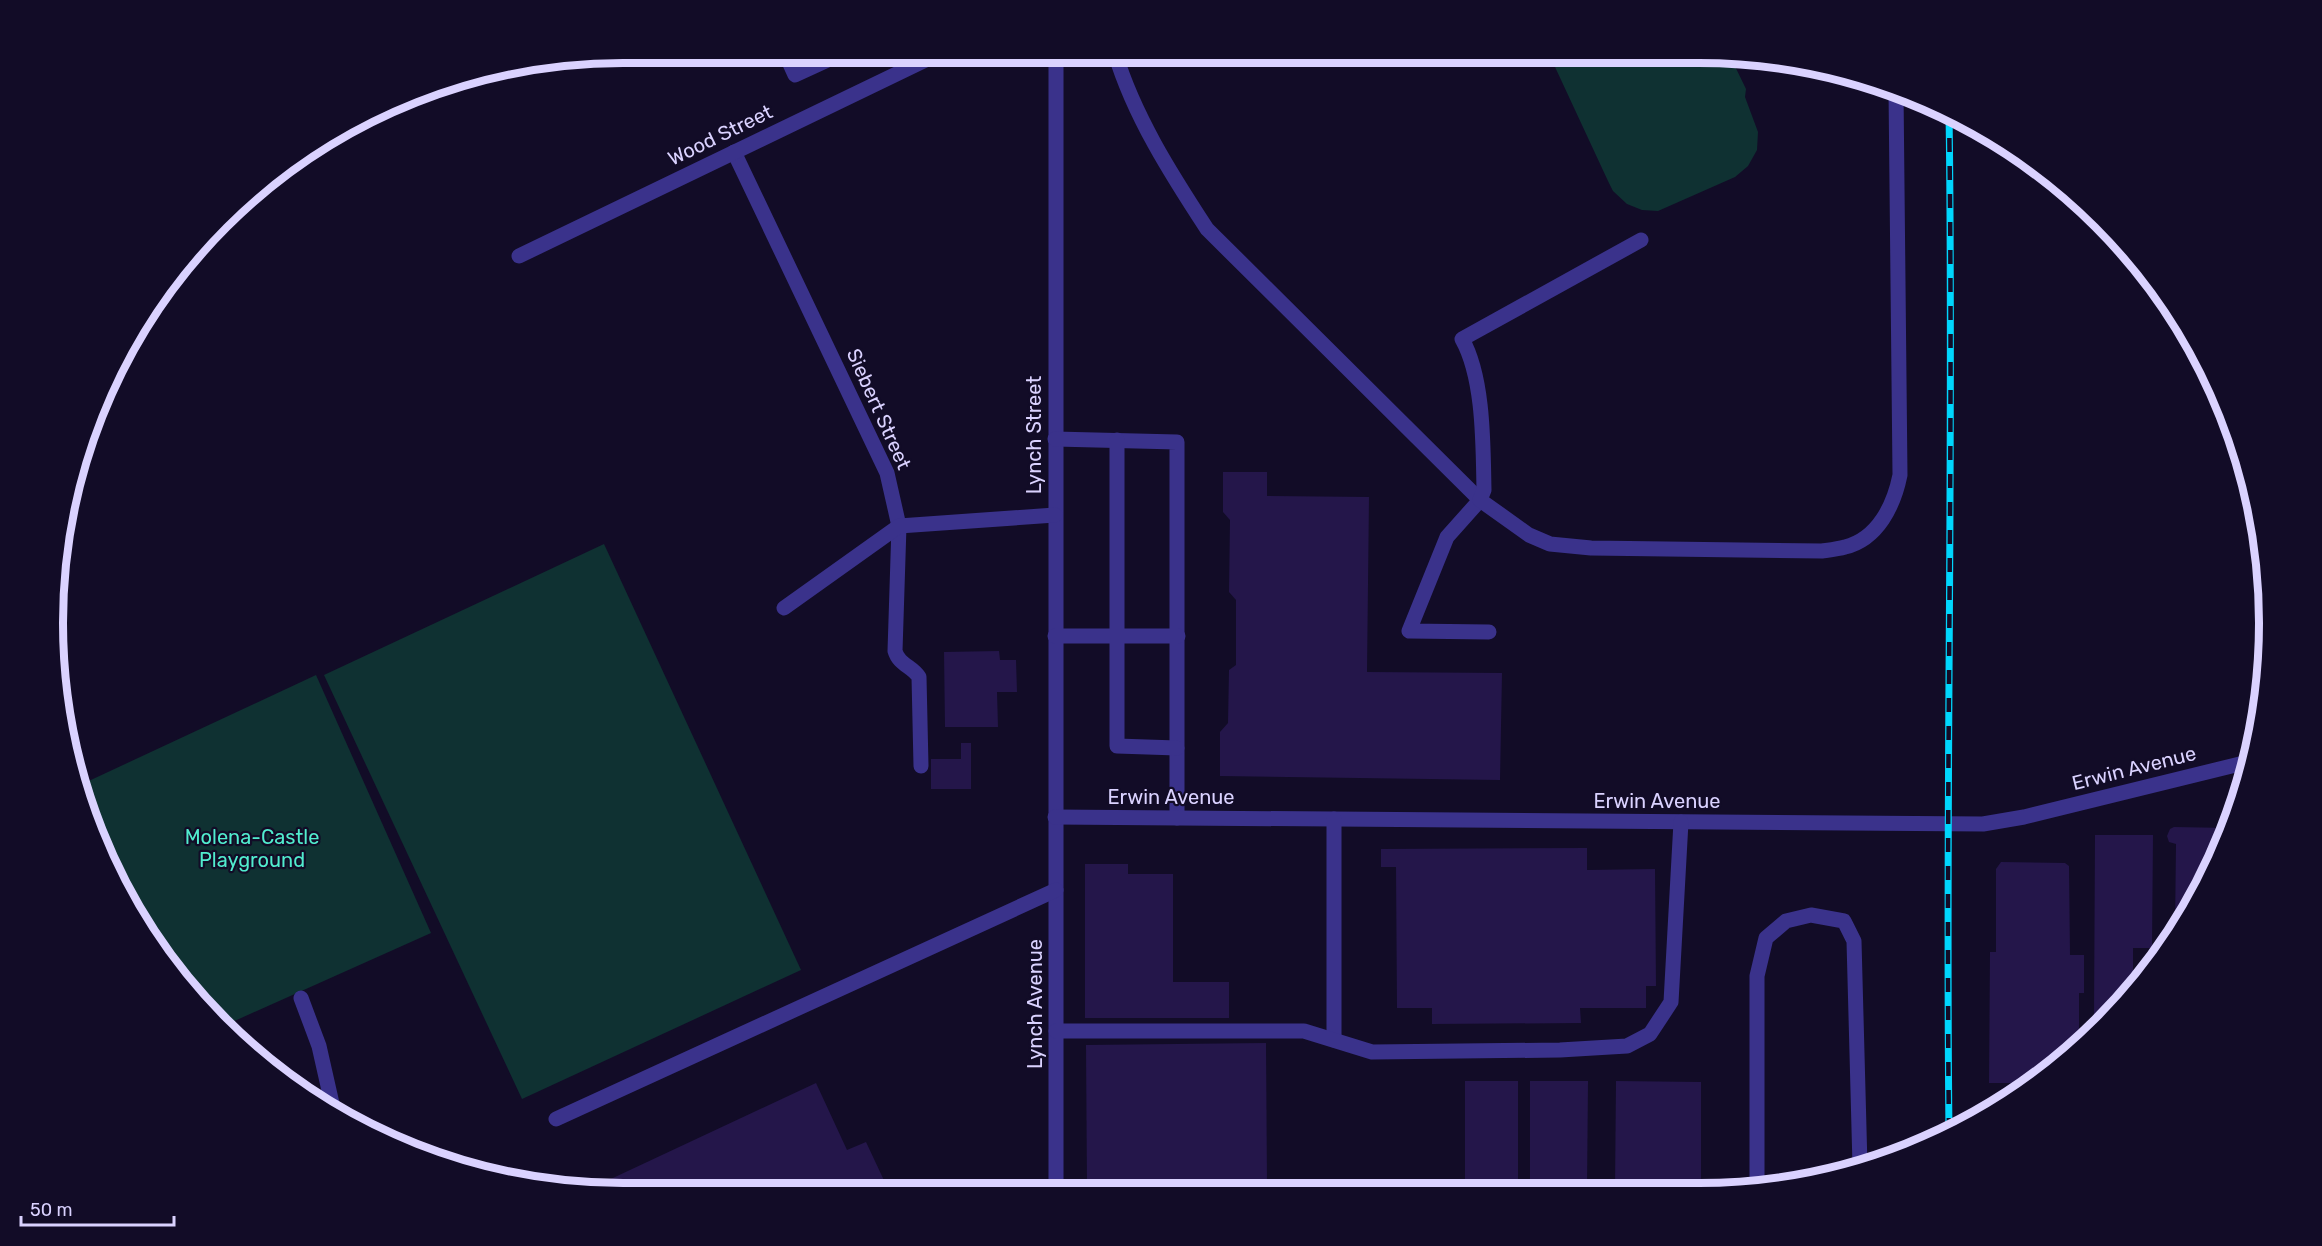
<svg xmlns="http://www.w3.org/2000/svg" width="2322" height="1246" font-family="Rubik,sans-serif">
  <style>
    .green { fill: #0f3132 }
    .building { fill: #24164a }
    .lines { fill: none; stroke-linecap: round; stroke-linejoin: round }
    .minor { stroke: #3a328b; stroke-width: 15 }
    .rail-casing { stroke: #00d6fd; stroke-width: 7 }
    .rail { stroke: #120c27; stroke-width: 4.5; stroke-dasharray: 14; stroke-linecap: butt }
    .labels { text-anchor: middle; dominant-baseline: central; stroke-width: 4.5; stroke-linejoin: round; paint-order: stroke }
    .street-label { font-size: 20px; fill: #dad2ff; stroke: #120c27 }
    .park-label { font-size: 20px; fill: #51ecce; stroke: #120c27 }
    .rim { fill: none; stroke: #dad2ff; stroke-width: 8 }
  </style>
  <rect width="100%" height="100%" fill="#120c27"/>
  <g class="green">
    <path d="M1549,54H1729L1746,89L1745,97L1758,132L1757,150L1748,166L1735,177L1658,211L1642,210L1627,204L1613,191L1608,181Z"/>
    <path d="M604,544L801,970L522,1099L324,675Z"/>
    <path d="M316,675L431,933L221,1027L111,875L78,786Z"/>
  </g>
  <g class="building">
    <path d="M1223,472H1267V496L1369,497L1367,672L1502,673L1500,780L1220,776V732L1228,723L1229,670L1236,665V600L1229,592L1230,520L1223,512Z"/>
    <path d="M999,651L1000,660H1016L1017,692H997L998,727H945L944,652Z"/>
    <path d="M961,743H971V789H931V759H961Z"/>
    <path d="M2174,827L2229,828L2211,876L2175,928L2176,844L2169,842L2167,836L2170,829Z"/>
    <path d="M2095,835H2153L2152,948H2133V991L2110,1016H2094Z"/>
    <path d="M1587,848V870L1655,869L1656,986H1646V1008H1580L1581,1023L1432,1024V1008H1397L1396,867H1381V849Z"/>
    <path d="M2001,862L2065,863L2069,866L2070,955H2084V993H2079V1045L2046,1076L2033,1083H1989L1990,952H1996V869Z"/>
    <path d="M1085,864H1128V874H1173V982H1229V1018H1085Z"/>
    <path d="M1266,1043L1267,1185L1087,1187L1086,1045Z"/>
    <path d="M1465,1081H1518V1189L1465,1190Z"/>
    <path d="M1530,1081H1588L1587,1189H1530Z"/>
    <path d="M1616,1081L1701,1082V1189H1615Z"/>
    <path d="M816,1083L847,1150L866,1142L889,1191L583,1192Z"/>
  </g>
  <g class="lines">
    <g class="minor">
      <path d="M785,53L795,75L843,53"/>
      <path d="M1056,53V1191"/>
      <path d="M1115,53C1134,116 1171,174 1207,229L1480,500L1447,537L1409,631L1489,632"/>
      <path d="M734,152L887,473L899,526L895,651C899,665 912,666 919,677L921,766"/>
      <path d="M1641,240L1462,339C1484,378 1483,445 1484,490L1480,500L1529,535L1550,544L1591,548L1822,551C1829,550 1838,549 1845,547C1878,539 1894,505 1900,475L1896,90"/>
      <path d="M519,256L940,53"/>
      <path d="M1055,439L1177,442V818"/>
      <path d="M1117,440V746L1177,748"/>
      <path d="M784,608L899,526L1055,515"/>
      <path d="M1055,636H1178"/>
      <path d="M1055,817L1983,824L2024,817L2252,761"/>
      <path d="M1334,819V1040"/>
      <path d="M301,998L319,1046L333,1108"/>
      <path d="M1056,1031H1304L1372,1052L1560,1050L1627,1046L1650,1034L1671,1002L1681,822"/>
      <path d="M556,1119L1056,890"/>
      <path d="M1757,1189V976L1766,938L1786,921L1811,915L1844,921L1854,941L1860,1166"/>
    </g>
    <g class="rail-casing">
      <path id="rail" d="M1949,1132C1945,791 1954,451 1949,111"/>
    </g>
    <use href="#rail" class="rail"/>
  </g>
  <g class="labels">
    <g class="street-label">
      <text transform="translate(720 135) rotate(-26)">Wood Street</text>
      <text transform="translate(879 409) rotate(66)">Siebert Street</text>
      <text transform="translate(1034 435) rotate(-90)">Lynch Street</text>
      <text transform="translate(2134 768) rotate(-14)">Erwin Avenue</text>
      <text x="1171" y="797">Erwin Avenue</text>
      <text x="1657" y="801">Erwin Avenue</text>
      <text transform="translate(1035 1004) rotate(-90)">Lynch Avenue</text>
    </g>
    <g class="park-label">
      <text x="252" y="837">Molena-Castle<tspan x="252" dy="23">Playground</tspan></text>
    </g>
  </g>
  <path d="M0 0H2322V1246H0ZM623 63H1699A560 560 0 0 1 2259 623V623A560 560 0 0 1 1699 1183H623A560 560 0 0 1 63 623V623A560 560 0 0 1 623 63Z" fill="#120c27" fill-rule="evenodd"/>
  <path class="rim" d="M623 63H1699A560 560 0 0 1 2259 623V623A560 560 0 0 1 1699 1183H623A560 560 0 0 1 63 623V623A560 560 0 0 1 623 63Z"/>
  <path d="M21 1216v9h153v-9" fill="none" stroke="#dad2ff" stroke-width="3"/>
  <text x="30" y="1216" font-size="18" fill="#dad2ff" stroke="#120c27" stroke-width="4.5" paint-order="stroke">50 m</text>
</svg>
